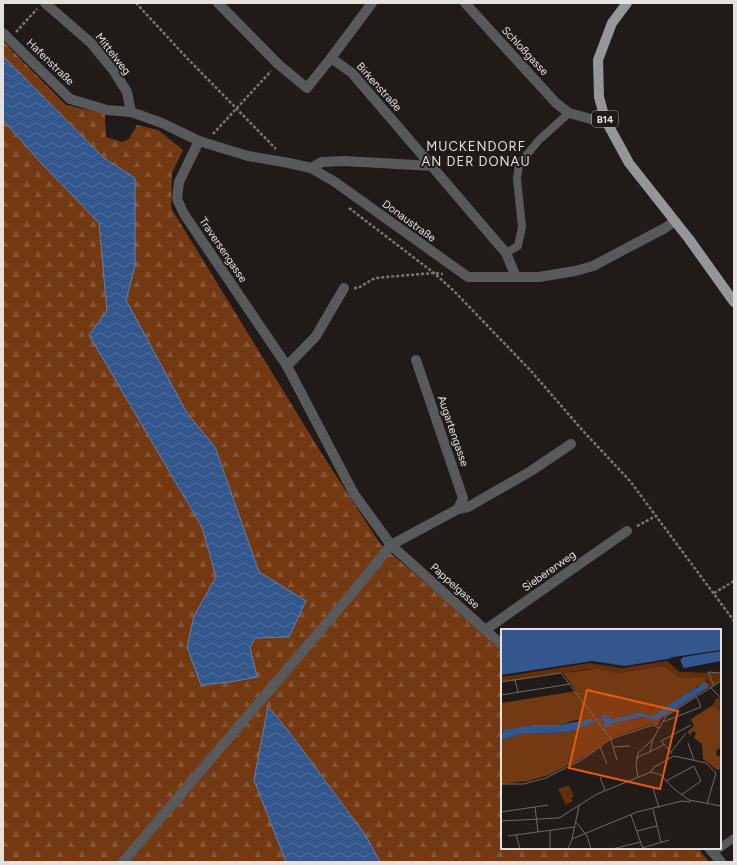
<svg xmlns="http://www.w3.org/2000/svg" width="737" height="865" font-family="Figtree,sans-serif">
  <style>
    .forest { fill: url(#forest-firs) }
    .water { fill: url(#water-waves); stroke: #6880a5 }
    .lines { fill: none; stroke-linecap: round; stroke-linejoin: round }
    .path { stroke: #7a7674; stroke-width: 2.5; stroke-dasharray: 3 2; stroke-linecap: butt }
    .lane { stroke: #58595b; stroke-width: 8 }
    .street { stroke: #58595b; stroke-width: 10 }
    .primary { stroke: #94969a; stroke-width: 10 }
    .labels { text-anchor: middle; dominant-baseline: central; stroke-width: 4; stroke-linejoin: round; paint-order: stroke }
    .shield { fill: #201b19; stroke: #a9a6a4; stroke-width: 1 }
    .shield-label { font-size: 10px; font-weight: bold; fill: #e4e1df }
    .street-label { font-size: 11px; fill: #e4e1df; stroke: #201b19 }
    .quarter-label { font-size: 13px; letter-spacing: 1px; fill: #e4e1df; stroke: #201b19 }
    .inset-road { fill: none; stroke: #6e6a68; stroke-width: 1 }
    .view { fill: #e8590c; fill-opacity: 0.15; stroke: #e8590c; stroke-width: 2 }
    .inset-edge { fill: none; stroke: #e4e1df; stroke-width: 2 }
  </style>
  <defs>
    <pattern id="forest-firs" width="22" height="20" patternUnits="userSpaceOnUse"><rect width="22" height="20" fill="#733913"/><path d="M5 1l3.5 6h-7zM16 11l3.5 6h-7z" fill="#875535"/></pattern>
    <pattern id="water-waves" width="16" height="10" patternUnits="userSpaceOnUse"><rect width="16" height="10" fill="#33578c"/><path d="M0 5q4-4 8 0t8 0" fill="none" stroke="#506f9c"/></pattern>
  </defs>
  <rect width="100%" height="100%" fill="#201b19"/>
  <path class="forest" d="M3,41L66,105L105,114L106,137L122,142L129,139L137,125L158,130L183,150L172,173L171,208L322,454L381,545L502,648V848H698L709,862H380L366,836L293,737L268,707L254,780L286,862H3V120L42,164L99,223L107,311L89,335L202,527L216,577L194,616L201,684L230,682L256,677L250,647L255,638L289,637L306,601L259,572L215,447L187,413L126,300L135,266L134,178L104,158L3,56Z"/>
  <g class="water">
    <path d="M3,56L104,158L135,178V266L126,300L187,413L215,447L259,572L306,601L289,637L255,638L250,647L257,677L230,682L201,685L187,647L194,616L216,577L202,527L89,335L107,311L99,223L42,164L3,120Z"/>
    <path d="M268,706L293,737L366,836L380,862H286L254,780Z"/>
  </g>
  <g class="lines">
    <g class="path">
      <path d="M136,3L186,57L276,149"/>
      <path d="M16,32L37,9"/>
      <path d="M213,134L271,71"/>
      <path d="M349,208L434,273L454,291L531,371L584,432L630,481L734,621"/>
      <path d="M354,288H358L375,278L434,273L443,274"/>
      <path d="M637,526L656,516"/>
      <path d="M714,593L734,581"/>
    </g>
    <g class="lane">
      <path d="M506,253L518,246L522,227L517,179L519,164L539,140L569,113"/>
      <path d="M713,853L734,838"/>
    </g>
    <g class="street">
      <path d="M45,3L91,43L114,71L127,92L131,112"/>
      <path d="M218,3L278,64L307,88L331,58L352,73L506,253L516,277"/>
      <path d="M465,3L556,103L569,113L591,119H605"/>
      <path d="M3,33L70,99L107,110L131,112L162,123L199,141L248,156L289,163L311,168L335,182L468,277H539L575,271L593,266L665,228L675,221"/>
      <path d="M331,58L372,3"/>
      <path d="M199,141L179,182L177,199L184,214L287,366L354,494L391,545L502,645"/>
      <path d="M311,168L322,162L344,161L433,166"/>
      <path d="M287,366L316,336L344,288"/>
      <path d="M458,509L468,507L531,471L571,444"/>
      <path d="M485,630L627,531"/>
      <path d="M709,848L721,862"/>
      <path d="M123,862L353,592L391,545L458,509L463,498L416,360"/>
    </g>
    <path class="primary" d="M627,3L612,23L598,60L599,97L605,119L629,163L689,239L734,302"/>
  </g>
  <g class="labels">
    <rect class="shield" x="592" y="111" width="26" height="16" rx="3"/>
    <g class="shield-label">
      <text x="605" y="119">B14</text>
    </g>
    <g class="street-label">
      <text transform="translate(525 51) rotate(47)">Schloßgasse</text>
      <text transform="translate(113 54) rotate(52)">Mittelweg</text>
      <text transform="translate(50 62) rotate(44)">Hafenstraße</text>
      <text transform="translate(379 87) rotate(48)">Birkenstraße</text>
      <text transform="translate(409 221) rotate(36)">Donaustraße</text>
      <text transform="translate(223 250) rotate(56)">Traversengasse</text>
      <text transform="translate(453 431) rotate(71)">Augartengasse</text>
      <text transform="translate(549 571) rotate(-35)">Siebererweg</text>
      <text transform="translate(455 586) rotate(42)">Pappelgasse</text>
    </g>
    <g class="quarter-label">
      <text x="476" y="146">MUCKENDORF<tspan x="476" dy="15">AN DER DONAU</tspan></text>
    </g>
  </g>
  <g transform="translate(501 629)">
    <rect width="220" height="220" fill="#201b19"/>
    <path d="M166,32L179,43L220,44V52L210,57L206,51L179,49L161,37L117,44L88,40L0,53V48L88,34L121,39ZM215,69H220V81L218,83L217,79H213L212,76ZM68,156L73,167L70,169L72,172L65,176L57,160Z" fill="#632f0a"/>
    <path d="M162,37L179,49H202L210,57L160,90L157,97L151,95L110,109L87,126L48,146L27,152L0,155V111L22,105L68,103L96,93L75,91L59,96H32L0,102V74L75,62L62,44L95,40L117,44ZM206,55L202,61L155,92L143,88L110,95L99,92L100,86L111,90L140,83L151,87L194,59ZM212,76L213,79H217L218,83L220,81V118L215,122L216,127H220V140L216,141L202,130L201,115L193,109L195,104L192,102L189,106L186,103L193,97L190,90Z" fill="#733913" fill-rule="evenodd"/>
    <path d="M0,0H220V21L124,37L91,32L0,46ZM220,22V32L183,39L179,31L182,28ZM201,54L207,55V58L155,92L142,88L111,95L106,99L103,97V93L99,92L100,86H104L111,90L140,83L151,87L194,59H197ZM89,90L96,93L68,103L22,105L0,111L2,101L32,96H59Z" fill="#33578c"/>
    <path d="M220,21L182,28L179,31L183,41L177,32L179,29H166Z" fill="#201b19"/>
    <path class="inset-road" d="M207,43L213,57M207,43L220,44M14,51L17,63M0,53L60,44L110,110L112,118L129,117M210,59L220,69M0,66L69,55M162,93L200,78L196,69M187,114L193,131M163,115L171,125M99,118L106,135M112,118L116,131M149,123L152,110M170,123L185,104M135,129L161,117L163,115L160,112L190,96M150,143L153,138L173,127L205,134L215,144L206,175M99,148L104,161M137,148L135,136L137,124L152,110L165,87L220,52M165,152L193,137L200,152L180,166M0,155H22L45,149L82,130L110,110L152,96L158,99M152,159L158,179M34,178L37,203M152,180L160,213M0,183L47,176M130,186L142,220M0,192L58,189L96,165L150,143L160,146L172,159L188,171L220,177M75,193L86,207L90,220M49,202V220M136,202L156,197M15,206L19,220M7,207L73,198M71,210L136,183L181,172L190,173M141,219L168,211M67,220L71,210L78,177M111,220L140,213"/>
    <path class="view" d="M86,61L177,82L159,160L68,139Z"/>
    <rect width="220" height="220" class="inset-edge"/>
  </g>
  <rect width="737" height="865" fill="none" stroke="#e4e1df" stroke-width="8"/>
</svg>
